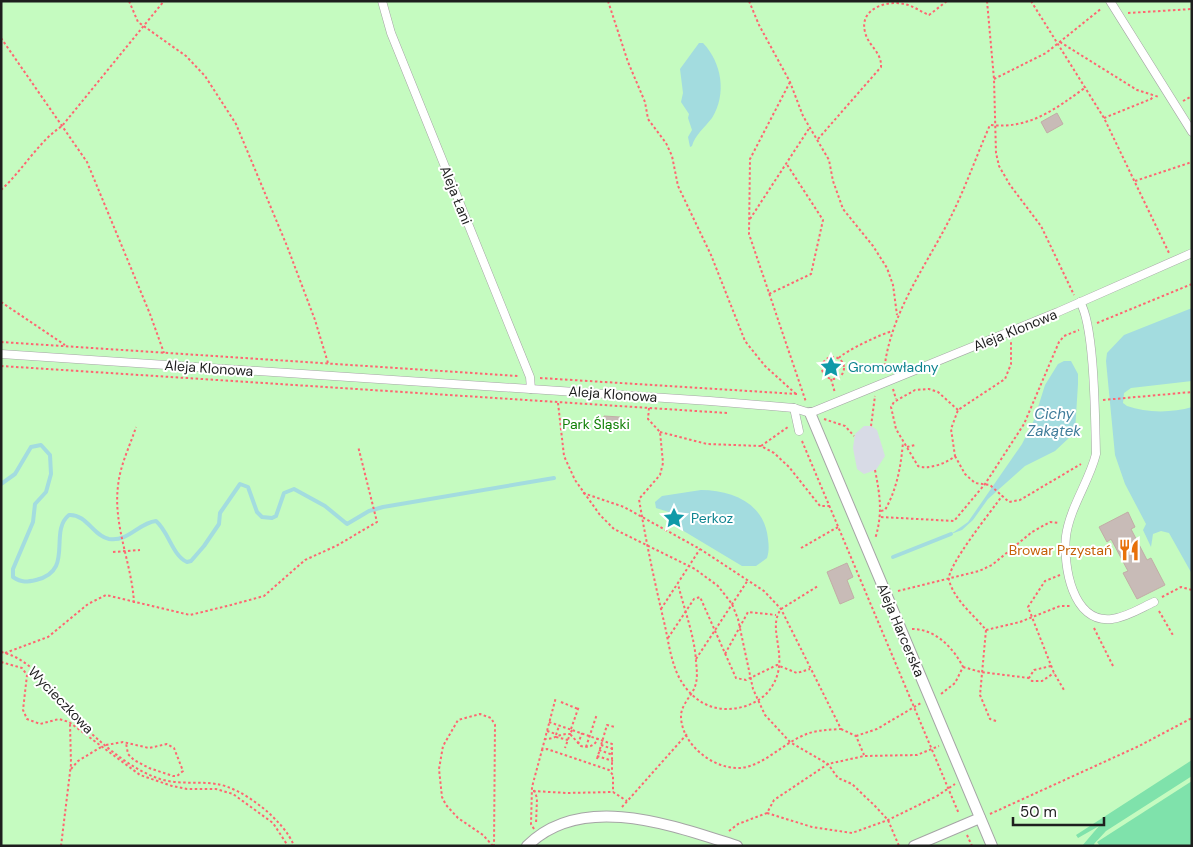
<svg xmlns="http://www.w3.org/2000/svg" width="1193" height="847" font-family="'DM Sans',sans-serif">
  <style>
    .park { fill: #c5fbc0 }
    .pitch { fill: #7fe2ab }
    .plaza { fill: #d8dbe6 }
    .water { fill: #a3dcdf }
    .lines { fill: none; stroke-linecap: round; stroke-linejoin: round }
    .stream { stroke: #a3dcdf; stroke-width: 4 }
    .building { fill: #c8bbb7; stroke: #c2ada6 }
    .pedestrian-casing { stroke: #a5a5a5; stroke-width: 9 }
    .minor-casing { stroke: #a5a5a5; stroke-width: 12 }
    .path { stroke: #fe6671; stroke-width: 2; stroke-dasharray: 2.5 2.5; stroke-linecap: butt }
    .pedestrian { stroke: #fff; stroke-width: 8 }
    .minor { stroke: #fff; stroke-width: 10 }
    .labels { text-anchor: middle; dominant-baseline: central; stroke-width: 4; stroke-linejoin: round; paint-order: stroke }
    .street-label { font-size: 14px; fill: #1e1e1e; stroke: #fff }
    .culture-label { font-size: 14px; fill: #0d838f; stroke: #fff; text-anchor: start }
    .park-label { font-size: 14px; fill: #128108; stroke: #fff }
    .food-label { font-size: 14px; fill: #c56008; stroke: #fff; text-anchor: end }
    .water-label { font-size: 15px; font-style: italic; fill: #3f7c9a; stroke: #fff }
  </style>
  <rect width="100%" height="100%" fill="#f0eae4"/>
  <rect class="park" x="1" y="1" width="1191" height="845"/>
  <g class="pitch">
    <path d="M1192,760V776L1106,831L1094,844L1095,846H1082L1099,826L1078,838L1076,835Z"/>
    <path d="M1192,781V846H1100L1097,842Z"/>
  </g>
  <path class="plaza" d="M864,426H871L877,430L885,456L876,470L864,474L857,469L853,448L855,434Z"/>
  <g class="water">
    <path d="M699,43H703C722,63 727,94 712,118C705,127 695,135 692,146L690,147L688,137L692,130L688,118L689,114L681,102L683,93L680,69Z"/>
    <path d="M1192,308V381L1131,388L1124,393L1123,403L1127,406C1146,413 1172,413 1192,407V574L1169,533L1161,531L1153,534L1151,547L1143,530L1146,524L1125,484L1115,455L1106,361L1107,353L1124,335Z"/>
    <path d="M1064,361H1071L1078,374V384L1075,431L1070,437L1055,451L1025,466L988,499L973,520L962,530L951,534L968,522L1022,444L1034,420L1045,385L1058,364Z"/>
    <path d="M701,490C733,490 765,504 768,539C769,546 769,552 767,558L756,566H742L677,527L675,514L656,508L655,502L662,496Z"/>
  </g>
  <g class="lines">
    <g class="stream">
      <path d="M1,484L15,474L31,447L41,445L50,455L51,474L46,492L35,504L33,522L13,569V577C22,583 27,582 36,580C75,571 48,532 69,515C87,514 93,536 109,539C129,542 138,523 156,521C169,532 172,555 187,562L191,561L204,546L219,524L220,513L240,484L248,487L257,512L262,517L272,518L276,516L284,493L294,489L325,506L347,524L369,511L383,507L554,478"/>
      <path d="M893,557L951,534"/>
    </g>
  </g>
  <g class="building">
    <path d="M1057,113L1063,124L1047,133L1041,122Z"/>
    <path d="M604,416L620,417L619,429L603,428Z"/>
    <path d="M1128,512L1135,527L1131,529L1147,560L1151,558L1165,585L1137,599L1123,573L1128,571L1111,539L1107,542L1099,527Z"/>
    <path d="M847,563L853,577L847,580L854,598L840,604L827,572Z"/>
  </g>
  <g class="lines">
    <g class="pedestrian-casing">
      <g id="pedestrian">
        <path d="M382,1L391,33L530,377L531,389"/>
        <path d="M1110,1L1192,132"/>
        <path d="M1080,302C1095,326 1095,422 1096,454C1089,482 1070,507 1066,536C1063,565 1072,624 1112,619C1127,617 1141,608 1154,602"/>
        <path d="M1,354L710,401L794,408L810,413L1058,312L1192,253"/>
        <path d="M794,408L799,431"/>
      </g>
    </g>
    <g class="minor-casing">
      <g id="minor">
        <path d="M810,413L992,846"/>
        <path d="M527,846C582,791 674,826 737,846"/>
        <path d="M914,846L980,818"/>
      </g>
    </g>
    <g class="path">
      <path d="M129,1L138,22L186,56L205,76L236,124L287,246L315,320L328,363"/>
      <path d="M608,1L628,62L645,102L648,119L666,143L672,156L678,186L711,255L745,341L765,366L796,394"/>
      <path d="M749,1L759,25L790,82L803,116L829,160L833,181L843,209L873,246L887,268L893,285L897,315"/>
      <path d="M987,1L994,79L996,153L999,166L1010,185L1041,226L1074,295"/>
      <path d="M1031,1L1104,118L1169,253"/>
      <path d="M1128,13L1192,9"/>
      <path d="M1,38L87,162L150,314L164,353"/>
      <path d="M1060,42L1137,90L1159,97"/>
      <path d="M994,79L1046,53L1102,8"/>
      <path d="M790,82L750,159L749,234L806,402"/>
      <path d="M1183,101L1192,96"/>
      <path d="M1104,118L1151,99L1154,96"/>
      <path d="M818,139L881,67C882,52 868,46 865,32C859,9 886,0 904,4C912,5 921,12 929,15L947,1"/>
      <path d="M1135,181L1192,162"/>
      <path d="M1,190C23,170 38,142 62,126L164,1"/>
      <path d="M750,219L810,127"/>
      <path d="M769,294L811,274L823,220L786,163"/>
      <path d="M1,302L65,345"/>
      <path d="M1097,323L1192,284"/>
      <path d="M1,342L518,376"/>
      <circle cx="833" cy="368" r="11"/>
      <path d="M839,358C843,352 885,332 893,331"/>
      <path d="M1,366L727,413"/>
      <path d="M884,371C890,316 920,275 945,228C963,195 975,159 990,125C1030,129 1054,110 1086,87"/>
      <path d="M540,378L797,394"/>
      <path d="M831,379L835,393"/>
      <path d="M893,389L896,399"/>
      <path d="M1103,400L1192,392"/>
      <path d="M558,403L564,456L575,480L600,515L614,529L695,569L718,586L732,604L738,619L753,689L765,715L790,742L828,764L838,778L852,784L875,806L888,820L899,846"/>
      <path d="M649,408L648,419L660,432L663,463L660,475L639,499C646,542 655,584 665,626C669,645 672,668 683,684C693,699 708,709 727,709C742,709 758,703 768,692C794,660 765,631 781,609L818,586"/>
      <path d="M958,410L938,392L929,389L915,390L894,402L891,407L896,429L918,466C929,470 947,463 955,456L951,429L958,410L1005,379L1011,364V342"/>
      <path d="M824,419L845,426L854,436"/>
      <path d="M871,426L875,396"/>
      <path d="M660,432L707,444L761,446L774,453L789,467L820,506H830"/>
      <path d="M802,441L959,814"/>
      <path d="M761,446L788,427"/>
      <path d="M907,447L915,445"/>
      <path d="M955,456L965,474L975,483L990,485L1009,502L1020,500L1081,464"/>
      <path d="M875,470C880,495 883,514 875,539"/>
      <path d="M583,493L624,507L700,549L764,591L781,609L841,729C826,730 813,730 800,737C783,745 768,760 750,766C721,776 681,747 681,716C681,706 690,697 694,689C698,680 697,671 696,662C695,637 684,609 678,584"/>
      <path d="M881,511L885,510C897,489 901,466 903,442"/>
      <path d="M881,517L954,521L985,484L1024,424L1059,342L1064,336L1079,330"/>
      <path d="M801,548L838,527"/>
      <path d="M113,552L140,550"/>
      <path d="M1060,575L1045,581L1028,607L1054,673L1064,690"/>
      <path d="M898,591L979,571L992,565L1032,532L1050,522L1059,523"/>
      <path d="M1162,597L1181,587L1192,590"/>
      <path d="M134,603C132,564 113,526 118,486C120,465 130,446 136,427"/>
      <path d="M661,609L700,549"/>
      <path d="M1159,611L1174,637"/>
      <path d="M1094,628L1113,666"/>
      <path d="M912,629C935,629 953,647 963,667L955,683L941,694"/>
      <path d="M986,630L1020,622L1060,606H1070"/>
      <path d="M668,638L694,599L700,597L736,678L746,680L777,665L797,673L810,669"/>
      <path d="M1,652C38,660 56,701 82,725C105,746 130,769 160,779C179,785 197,781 216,784C242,787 285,821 294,846"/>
      <path d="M5,653L48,637L88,604L106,595L190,615L231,605L264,596L305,560L336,546L377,522L358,446"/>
      <path d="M725,654L748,612L776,615"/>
      <path d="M696,659L748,580"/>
      <path d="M1,662L22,668L27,675L23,710L27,719L40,724L59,719L69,722L140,775L172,786L187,789H216L233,794L273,823L288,846"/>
      <path d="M1051,666L1034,670L1029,678L1032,681H1042L1054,673"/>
      <path d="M963,667L981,672L1029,678"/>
      <path d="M561,702L578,709"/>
      <path d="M996,721L990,719L980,695L986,630C974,615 954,600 949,580C946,567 993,509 1002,496"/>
      <path d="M549,722L612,744V772"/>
      <path d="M571,729L579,706"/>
      <path d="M841,729L856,736L864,755"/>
      <path d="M572,730L570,734L581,746C589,748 595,746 598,738"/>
      <path d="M547,731L556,734"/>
      <path d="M556,735L559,726"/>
      <path d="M856,736L877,729L921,703"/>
      <path d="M556,737L568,740"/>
      <path d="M544,739C553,740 560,733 570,734L565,748"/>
      <path d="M578,744L582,733"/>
      <path d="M106,745L123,742L149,748L167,744L174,748L183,771L177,776H173L149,768L134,760L128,754L126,743"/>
      <path d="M601,745L613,749"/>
      <path d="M586,747L597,714"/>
      <path d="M542,750L556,697"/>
      <path d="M599,750L613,755"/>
      <path d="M597,756L613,761"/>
      <path d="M597,759L607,725L615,727"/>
      <path d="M71,769L78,761L101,747"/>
      <path d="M534,790L537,798L536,824"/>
      <path d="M533,791L567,793L613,792L627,801"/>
      <path d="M622,807L687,734"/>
      <path d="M767,813L812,827L852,833L888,820L937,796L955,784"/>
      <path d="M990,814L1139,746L1192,718"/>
      <path d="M534,829L531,824L532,787L542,750L547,749L609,770L613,775V792"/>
      <path d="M729,831L738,824L767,813L774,800L828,764L864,756L917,755L939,746"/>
      <path d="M967,835L972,846"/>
      <path d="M61,846L71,764L70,723"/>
      <path d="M493,846L483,835L458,818L446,805L442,797L439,769L443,746L458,720L480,714L491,718L495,725L494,846"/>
    </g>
    <use href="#pedestrian" class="pedestrian"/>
    <use href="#minor" class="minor"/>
  </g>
  <defs>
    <g id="sight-bare" transform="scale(1.725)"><path d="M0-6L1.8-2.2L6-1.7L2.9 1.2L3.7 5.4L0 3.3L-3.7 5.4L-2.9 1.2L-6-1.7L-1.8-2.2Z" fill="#0f9aa8" stroke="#fff" stroke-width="2.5" paint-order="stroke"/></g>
    <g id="restaurant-bare" transform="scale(1.725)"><path d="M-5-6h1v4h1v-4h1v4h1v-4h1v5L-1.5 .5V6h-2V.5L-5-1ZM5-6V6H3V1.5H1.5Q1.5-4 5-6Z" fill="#e8710a" stroke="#fff" stroke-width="2.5" paint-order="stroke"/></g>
  </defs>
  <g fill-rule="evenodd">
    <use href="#sight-bare" x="831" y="367"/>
    <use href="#sight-bare" x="674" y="518"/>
    <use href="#restaurant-bare" x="1129" y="550"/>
  </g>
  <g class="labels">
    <g class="street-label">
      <text transform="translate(456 195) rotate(68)">Aleja Łani</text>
      <text transform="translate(1015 330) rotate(-22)">Aleja Klonowa</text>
      <text transform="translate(209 368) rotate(4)">Aleja Klonowa</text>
      <text transform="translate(613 394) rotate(4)">Aleja Klonowa</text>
      <text transform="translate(901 630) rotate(67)">Aleja Harcerska</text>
      <text transform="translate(61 700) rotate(46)">Wycieczkowa</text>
    </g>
    <g class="culture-label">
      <text x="848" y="367">Gromowładny</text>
      <text x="691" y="518">Perkoz</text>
    </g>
    <g class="park-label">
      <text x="596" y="424">Park Śląski</text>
    </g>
    <g class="food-label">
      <text x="1112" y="550">Browar Przystań</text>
    </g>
    <g class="water-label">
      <text x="1054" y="414">Cichy<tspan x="1054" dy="17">Zakątek</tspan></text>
    </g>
  </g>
  <rect width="1193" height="847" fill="none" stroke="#1e1e1e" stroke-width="5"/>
  <path d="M1013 817v8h91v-8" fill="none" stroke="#1e1e1e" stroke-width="2.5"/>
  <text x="1020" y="817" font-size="15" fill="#1e1e1e" stroke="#ffffff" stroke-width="4" paint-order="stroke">50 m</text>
</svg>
